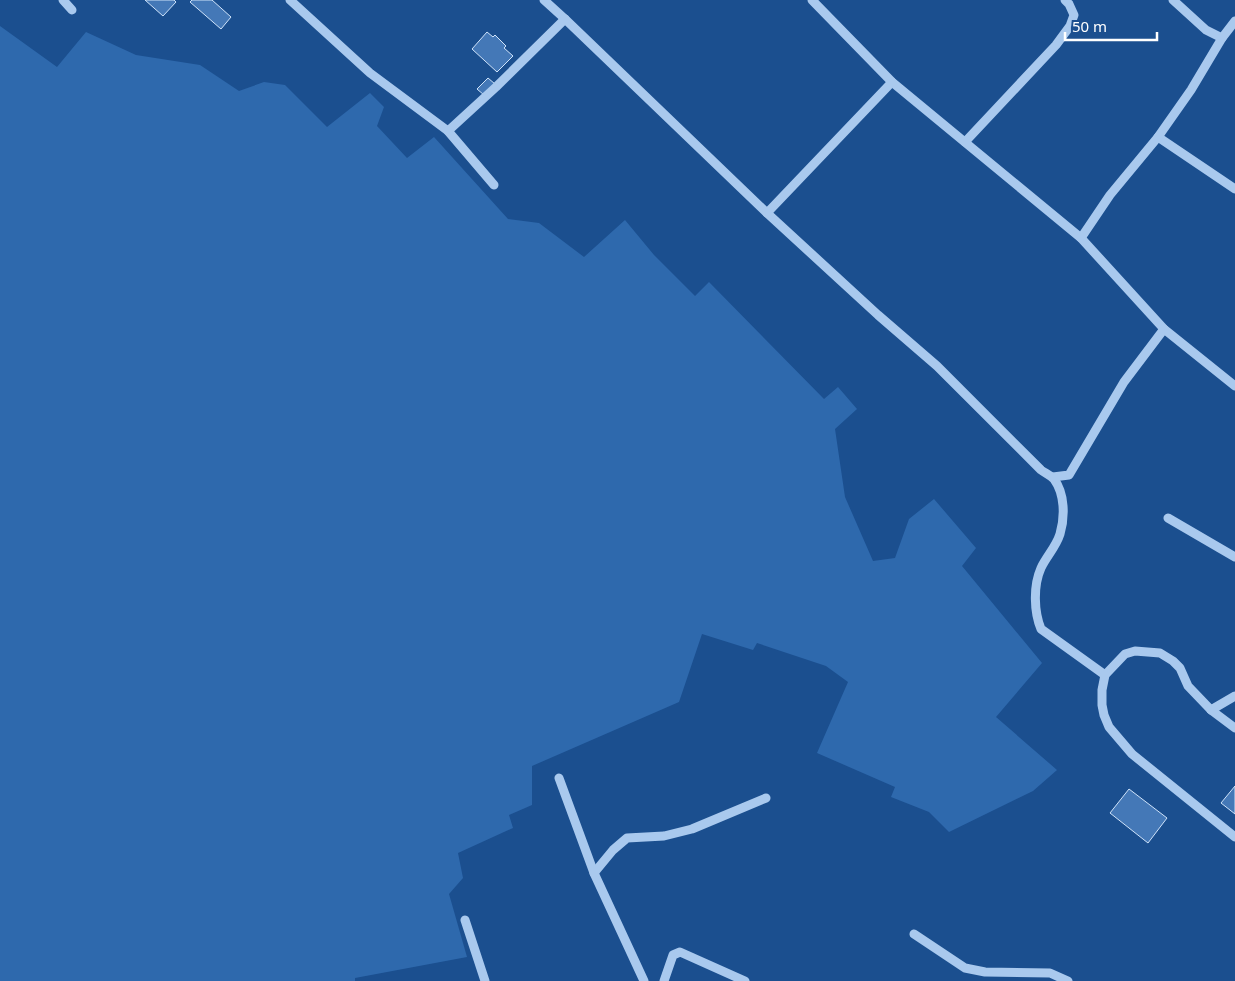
<svg xmlns="http://www.w3.org/2000/svg" width="1235" height="981" font-family="'Noto Sans',sans-serif">
  <style>
    .green { fill: #2e69ad }
    .building { fill: #4478b7; stroke: #cfe3fa }
    .lines { fill: none; stroke-linecap: round; stroke-linejoin: round }
    .minor { stroke: #a9c9ee; stroke-width: 9 }
  </style>
  <rect width="100%" height="100%" fill="#1b4f8f"/>
  <path class="green" d="M0,26L57,67L86,32L136,55L200,65L239,91L264,82L285,85L327,127L370,93L384,107L377,126L407,158L434,137L508,219L539,223L584,257L625,220L654,255L695,296L709,282L824,399L838,387L857,409L835,429L845,497L873,561L895,558L909,519L934,499L976,548L962,566L1042,663L996,717L1057,770L1033,791L949,832L929,812L891,797L895,787L817,753L848,682L826,666L757,643L753,650L702,634L679,702L532,766V805L509,815L513,828L458,853L463,878L449,894L467,957L355,978V981H0Z"/>
  <g class="building">
    <path d="M145,0H174L176,2L163,16Z"/>
    <path d="M192,0H212L231,17L221,29L190,2Z"/>
    <path d="M487,32L493,37L495,35L506,46L504,48L513,56L497,72L472,49Z"/>
    <path d="M488,78L495,84L484,95L477,89Z"/>
    <path d="M1235,786V814L1221,803Z"/>
    <path d="M1129,789L1167,818L1148,843L1110,813Z"/>
  </g>
  <g class="lines">
    <g class="minor">
      <path d="M63,0L72,10"/>
      <path d="M290,0L370,73L448,131L494,185"/>
      <path d="M544,0L565,19L767,213L878,315L937,366L1041,470C1045,473 1050,475 1054,479C1065,494 1065,517 1060,534C1056,547 1046,557 1041,568C1033,586 1034,612 1041,629L1105,675"/>
      <path d="M812,0L892,82L1081,238L1164,329L1235,386"/>
      <path d="M1173,0L1206,30L1222,38"/>
      <path d="M448,131L496,87L565,19"/>
      <path d="M1158,137L1235,189"/>
      <path d="M965,142L1056,45L1070,26L1074,15L1069,4L1065,0"/>
      <path d="M767,213L892,82"/>
      <path d="M1081,238L1110,195L1158,137L1191,90L1222,38L1235,21"/>
      <path d="M1053,477L1069,475L1124,382L1164,329"/>
      <path d="M1168,518L1235,557"/>
      <path d="M1235,696L1211,710L1188,686L1180,668L1173,661L1160,653L1135,651L1125,654L1105,675L1102,690V705L1104,715L1109,727L1132,754L1235,837"/>
      <path d="M1211,710L1235,728"/>
      <path d="M559,778L594,873L644,981"/>
      <path d="M594,873L613,850L627,838L664,836L692,829L766,798"/>
      <path d="M465,920L485,981"/>
      <path d="M914,934L965,968L985,972L1050,973L1068,981"/>
      <path d="M664,981L673,955L680,952L745,981"/>
    </g>
  </g>
  <path d="M1065 32v8h92v-8" fill="none" stroke="#ffffff" stroke-width="2.5"/>
  <text x="1072" y="32" font-size="15" fill="#ffffff" stroke="#1b4f8f" stroke-width="4" paint-order="stroke">50 m</text>
</svg>
